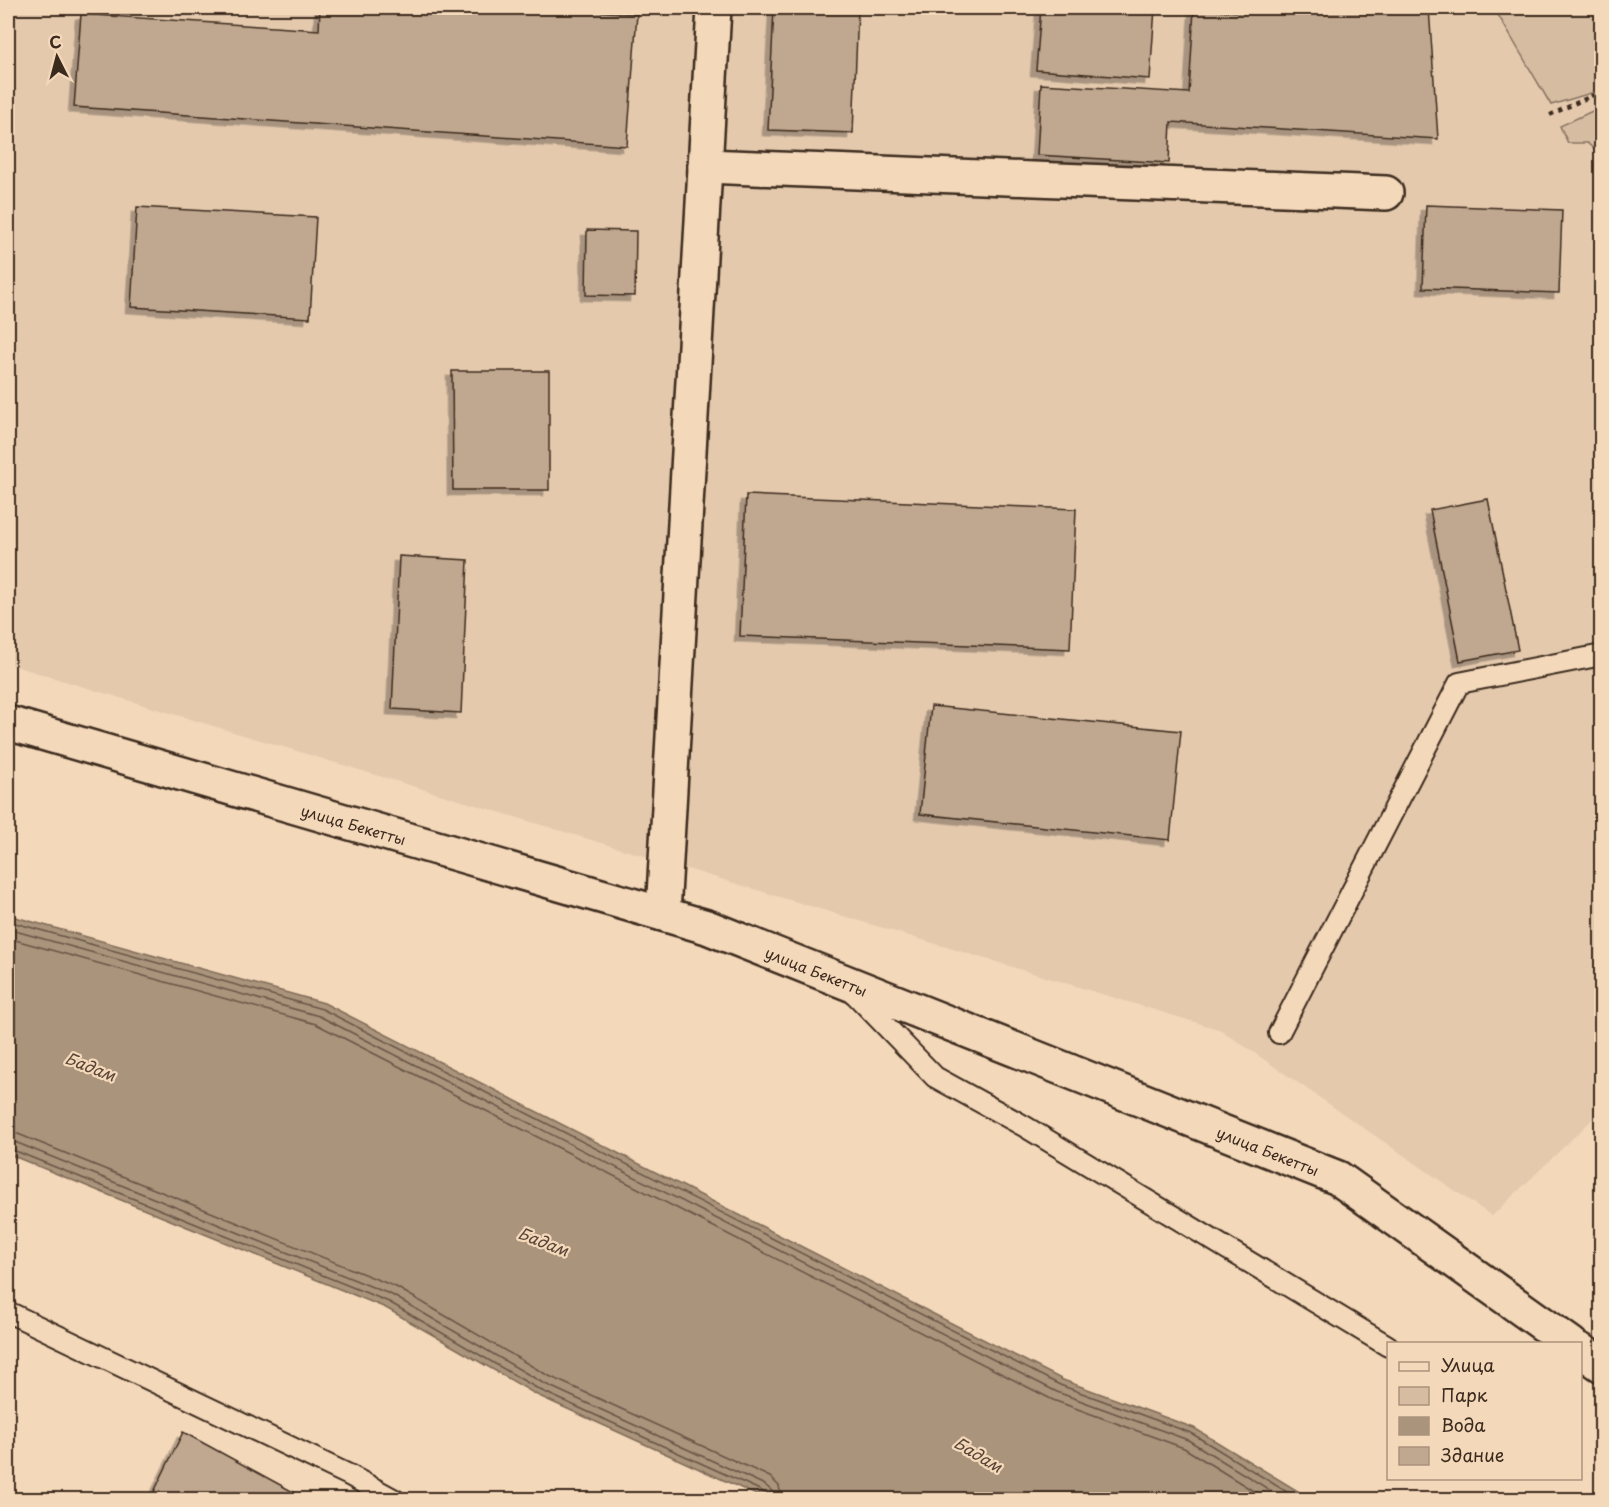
<svg xmlns="http://www.w3.org/2000/svg" width="1609" height="1507" font-family="'Playpen Sans',sans-serif">
  <style>
    .built { fill: #e4c9ad }
    .green { fill: #d6bca1; stroke: #887360; stroke-width: 1.5 }
    .water { fill: #aa947c; stroke: #7e6a56; stroke-width: 1.5 }
    .lines { fill: none; stroke-linecap: round; stroke-linejoin: round }
    .shore { stroke: #675444; stroke-width: 1.5 }
    .building { fill: #c0a78f; stroke: #3b2a1e; stroke-width: 1.5; filter: url(#shadow) }
    .lane-casing { stroke: #3b2a1e; stroke-width: 24 }
    .street-casing { stroke: #3b2a1e; stroke-width: 38 }
    .secondary-casing { stroke: #3b2a1e; stroke-width: 38 }
    .path { stroke: #3b2a1e; stroke-width: 4; stroke-dasharray: 4.5 4.5; stroke-linecap: butt }
    .lane { stroke: #f4d8ba; stroke-width: 20 }
    .street { stroke: #f4d8ba; stroke-width: 33 }
    .secondary { stroke: #f4d8ba; stroke-width: 33 }
    .labels { text-anchor: middle; dominant-baseline: central; stroke-width: 4.5; stroke-linejoin: round; paint-order: stroke }
    .street-label { font-size: 15px; fill: #3b2a1e; stroke: #f4d8ba }
    .water-label { font-size: 16px; font-style: italic; fill: #574436; stroke: #f4d8ba }
  </style>
  <defs>
    <filter id="shadow"><feDropShadow dx="-5.5" dy="5.5" stdDeviation="0" flood-color="#0004"/></filter>
  </defs>
  <rect width="100%" height="100%" fill="#f4d8ba"/>
  <filter id="ink" filterUnits="userSpaceOnUse"><feTurbulence type="fractalNoise" baseFrequency=".0167" numOctaves="2"/><feDisplacementMap in="SourceGraphic" scale="12" xChannelSelector="R" yChannelSelector="G"/><feConvolveMatrix kernelMatrix="1 2 1 2 8 2 1 2 1" color-interpolation-filters="sRGB"/></filter>
  <g filter="url(#ink)">
    <path class="built" d="M8,8H1601V1111L1492,1216L1221,1030L8,664Z"/>
    <g class="green">
      <path d="M1494,8H1601V90L1551,105Z"/>
      <path d="M1601,107V155L1587,143H1568L1560,126Z"/>
    </g>
    <path class="water" d="M8,915L324,1003L1063,1380L1194,1428L1311,1499H765L537,1395L386,1308L8,1154Z"/>
    <g class="lines">
      <g class="shore">
        <path d="M8,921L322,1009L1060,1385L1191,1433L1300,1500"/>
        <path d="M8,929L319,1016L1057,1392L1188,1440L1286,1500"/>
        <path d="M8,938L316,1024L1053,1400L1184,1448L1268,1500"/>
        <path d="M8,1132L18,1134L396,1287L547,1375L770,1477L779,1486L782,1500"/>
        <path d="M8,1141L15,1142L392,1295L543,1383L765,1485L772,1491L773,1500"/>
        <path d="M8,1148L389,1302L540,1390L762,1491L765,1494L766,1500"/>
      </g>
    </g>
    <g class="building">
      <path d="M320,8H547L637,14L627,146L74,107L81,14L319,30Z"/>
      <path d="M774,8H858L853,133L768,130Z"/>
      <path d="M1041,8H1155L1150,79L1036,70Z"/>
      <path d="M1257,8H1429L1438,139L1171,122L1169,163L1037,155L1041,84L1189,93L1194,9L1257,13Z"/>
      <path d="M1426,205L1562,210L1559,293L1423,288Z"/>
      <path d="M137,207L316,217L310,318L131,307Z"/>
      <path d="M587,230L636,231L635,296L586,295Z"/>
      <path d="M452,371H549V490H453Z"/>
      <path d="M746,495L1076,509L1070,649L740,636Z"/>
      <path d="M1488,499L1518,650L1460,661L1430,510Z"/>
      <path d="M399,556L468,560L461,713L392,709Z"/>
      <path d="M931,706L1181,731L1170,840L920,814Z"/>
      <path d="M183,1432L308,1500H150Z"/>
    </g>
    <g class="lines">
      <g class="lane-casing">
        <g id="lane">
          <path d="M853,992L935,1077L1024,1126L1388,1346"/>
          <path d="M1279,1033L1459,683L1602,655"/>
          <path d="M8,1312L349,1475L395,1500"/>
        </g>
      </g>
      <g class="street-casing">
        <g id="street">
          <path d="M705,166L1386,193"/>
          <path d="M663,914L714,8"/>
        </g>
      </g>
      <g class="secondary-casing">
        <g id="secondary">
          <path id="s1" d="M8,723L707,927L1338,1178L1571,1344"/>
          <path d="M1580,1350L1602,1365"/>
        </g>
      </g>
      <path class="path" d="M1550,115L1602,91"/>
      <use href="#lane" class="lane"/>
      <use href="#street" class="street"/>
      <use href="#secondary" class="secondary"/>
    </g>
  </g>
  <g class="labels">
    <g class="street-label">
      <text stroke="none"><textPath href="#s1" startOffset="360">улица Бекетты</textPath></text>
      <text stroke="none"><textPath href="#s1" startOffset="846">улица Бекетты</textPath></text>
      <text stroke="none"><textPath href="#s1" startOffset="1332">улица Бекетты</textPath></text>
    </g>
    <g class="water-label">
      <text transform="translate(91 1066) rotate(21)">Бадам</text>
      <text transform="translate(544 1241) rotate(21)">Бадам</text>
      <text transform="translate(979 1454) rotate(31)">Бадам</text>
    </g>
  </g>
  <rect width="1609" height="1507" fill="none" stroke="#f4d8ba" stroke-width="30"/>
  <rect x="15" y="15" width="1579" height="1477" fill="none" stroke="#3b2a1e" stroke-width="2" filter="url(#ink)"/>
  <rect x="1387" y="1342" width="195" height="138" fill="#f4d8ba" stroke="#aa927c" stroke-width="1.5"/>
  <rect x="1399" y="1362" width="30" height="9" fill="#f4d8ba" stroke="#aa927c" stroke-width="1.5"/>
  <text x="1441" y="1372" font-size="18" fill="#3b2a1e">Улица</text>
  <rect x="1399" y="1387" width="30" height="18" fill="#d6bca1" stroke="#aa927c" stroke-width="1.5"/>
  <text x="1441" y="1402" font-size="18" fill="#3b2a1e">Парк</text>
  <rect x="1399" y="1417" width="30" height="18" fill="#aa947c" stroke="#aa927c" stroke-width="1.5"/>
  <text x="1441" y="1432" font-size="18" fill="#3b2a1e">Вода</text>
  <rect x="1399" y="1447" width="30" height="18" fill="#c0a78f" stroke="#aa927c" stroke-width="1.5"/>
  <text x="1441" y="1462" font-size="18" fill="#3b2a1e">Здание</text>
  <g transform="translate(57 57) rotate(354)" stroke="#f4d8ba" stroke-width="4.5" paint-order="stroke">
  <path d="M0-4.5L10 22L0 15L-10 22Z" fill="#3b2a1e"/>
  <text y="-9" font-size="16" font-weight="bold" text-anchor="middle" fill="#3b2a1e">С</text>
  </g>
</svg>
